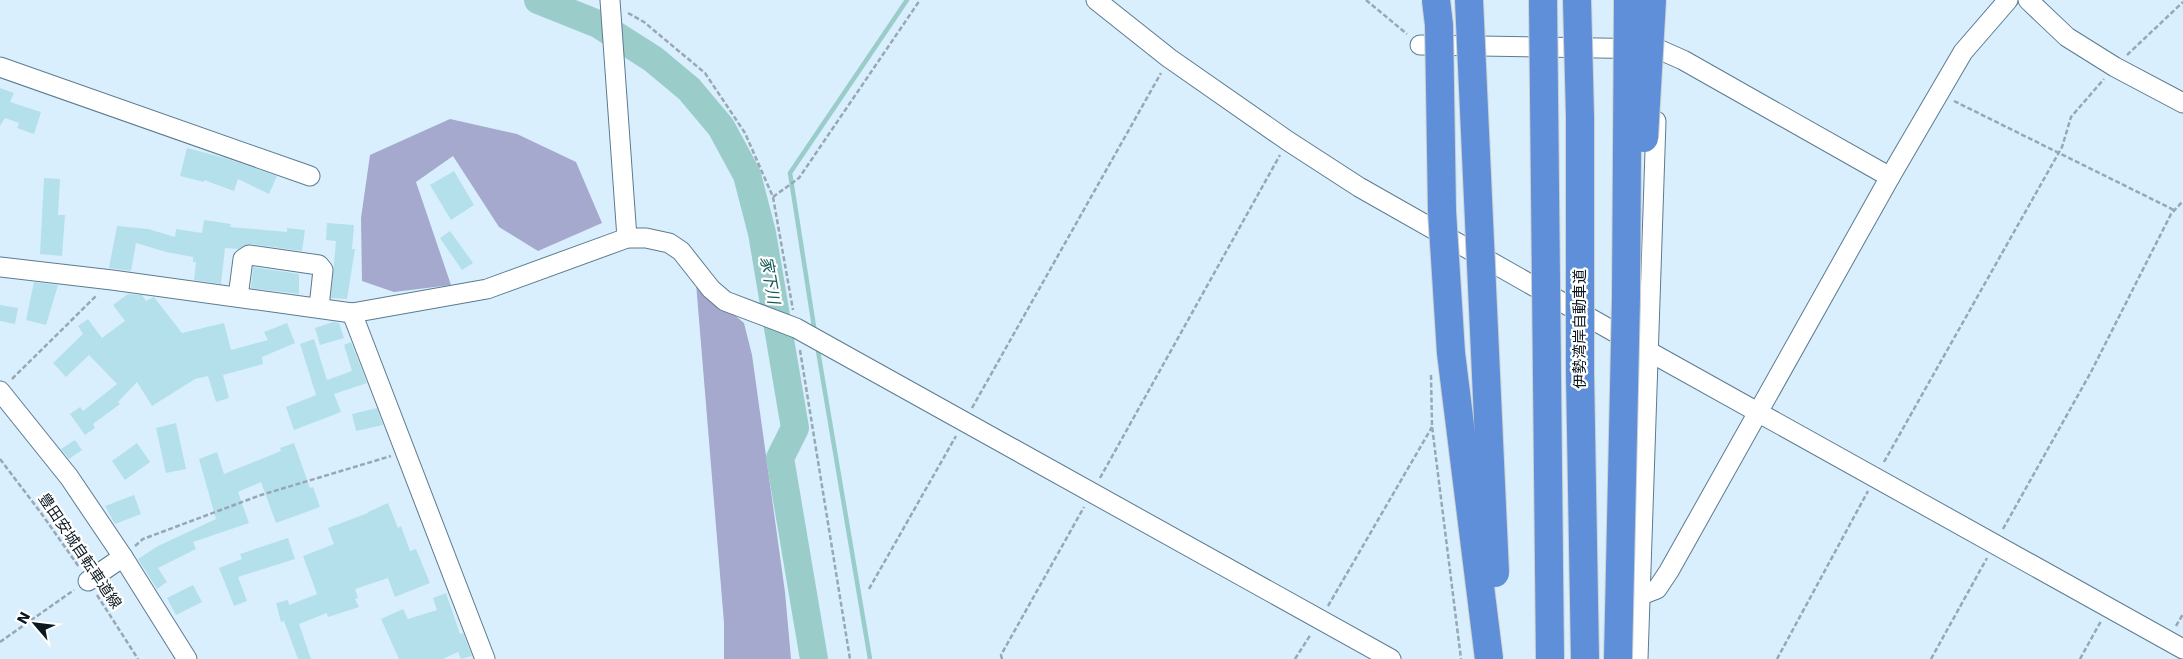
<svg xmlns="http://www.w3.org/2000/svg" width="2183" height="659" font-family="'DejaVu Sans','Noto Sans JP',sans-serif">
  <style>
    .forest { fill: #a4a9cd }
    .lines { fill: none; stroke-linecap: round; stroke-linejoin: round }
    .stream { stroke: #9accca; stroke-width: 4.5 }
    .river { stroke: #9accca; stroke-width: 28 }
    .building { fill: #b4e0eb }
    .minor-casing { stroke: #5b7b90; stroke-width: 21 }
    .path { stroke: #96a8b4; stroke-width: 2.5; stroke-dasharray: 5 2.5; stroke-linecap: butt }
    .minor { stroke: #fff; stroke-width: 19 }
    .highway-bridge-casing { stroke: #ced1d2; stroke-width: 30; stroke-linecap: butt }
    .highway-bridge { stroke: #5e8fd8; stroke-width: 28 }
    .labels { text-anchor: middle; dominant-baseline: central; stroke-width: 4.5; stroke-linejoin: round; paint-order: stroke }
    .street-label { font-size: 15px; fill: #0b1820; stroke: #fff }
    .water-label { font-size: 16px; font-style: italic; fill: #115856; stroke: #fff }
  </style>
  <rect width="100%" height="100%" fill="#daeffd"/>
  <g class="forest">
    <path d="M450,119L517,134L576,162L602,223L538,251L499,227L453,156L416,182L451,285L394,292L362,281L361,218L370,155Z"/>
    <path d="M696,283L744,323L752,355L785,592L791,659H724V623Z"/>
  </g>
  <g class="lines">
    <g class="stream">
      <path d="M815,333L790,173L907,0"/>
      <path d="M817,345L870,659"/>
    </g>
    <path class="river" d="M538,0L598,24L653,59L689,89L721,127L747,175L762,233L795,428L780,458L814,659"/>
  </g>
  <g class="building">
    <path d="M0,88L14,93L10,102L41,112L34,134L17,128L19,123L5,118L0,126Z"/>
    <path d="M187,148L225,158L277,176L269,194L238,179L234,191L204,180V182L180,176Z"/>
    <path d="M454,171L474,205L451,220L430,185Z"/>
    <path d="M44,178L60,179L58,215H65L62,256L40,254Z"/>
    <path d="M204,220L231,224L230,227L287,232V228L305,230L302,251L251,244L238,249L225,248L221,284L194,280L196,262H193V257L166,252L136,243L131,271L109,268L117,226L148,229L175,237L176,229L202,233Z"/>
    <path d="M327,223L354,225L352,249H355L347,299L331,298L336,241L326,240Z"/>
    <path d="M450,231L473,263L462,270L440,238Z"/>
    <path d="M253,267L299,274V294L251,288Z"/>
    <path d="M34,282L58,285L46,325L26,320Z"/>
    <path d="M128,294L142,295L146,301L154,297L182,333L224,323L231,350L268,340L264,332L287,323L295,343L262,357L263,364L223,375L229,398L216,402L208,376L195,379L152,406L137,382L118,402L120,404L93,424L95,428L85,435L70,414L80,407L83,411L117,384L89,355L66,377L53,363L83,334L78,326L88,319L102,338L125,321L113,305Z"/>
    <path d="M0,305L18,308L15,324L0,321Z"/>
    <path d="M333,322L339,323L344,338L320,345L315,328Z"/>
    <path d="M314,339L327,380L352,371L344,345L351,342L367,383L334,394L341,412L294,430L286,407L316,395L300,344Z"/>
    <path d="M377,408L383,425L356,431L352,414Z"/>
    <path d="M176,423L186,469L166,473L156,428Z"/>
    <path d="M75,440L82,450L69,459L61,449Z"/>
    <path d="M137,443L150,462L125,480L112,461Z"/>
    <path d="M294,443L310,488L313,487L320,507L276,523L261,482L238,492L249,523L193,542L196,549L158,568L167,582L157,589L138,559L158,546L216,519L199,459L217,452L224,474L281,451L280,448Z"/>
    <path d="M134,495L141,514L115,524L105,506Z"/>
    <path d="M388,503L398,528L401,526L410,551L416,549L430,583L395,597L388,578L355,589L358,598L355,599L359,607L328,617L327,613L299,624L311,659H298L284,621L281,622L276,603L288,600L289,605L317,594L303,556L334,544L328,528L368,513V512Z"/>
    <path d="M288,538L295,559L238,577L247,601L234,606L219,568L242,559L240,554Z"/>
    <path d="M193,585L202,602L176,615L167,598Z"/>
    <path d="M446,593L460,634L463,633L472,656L461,659L458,652L443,659H399L381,619L403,609L408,619L437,610L433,598Z"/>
  </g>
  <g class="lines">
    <g class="minor-casing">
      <g id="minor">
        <path d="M610,0L627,238"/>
        <path d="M1096,0L1169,58L1288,141L1359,187L1648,351L2183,649"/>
        <path d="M2028,0L2067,37L2115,67L2183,103"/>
        <path d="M1420,45L1658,49L1683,60L1890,177"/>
        <path d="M0,67L310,176"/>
        <path d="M0,267L112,280L352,313L487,289L627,238H646L669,243L681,251L711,289L725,301L796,328L1391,659"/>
        <path d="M238,297L243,259L249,255L319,265L323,270L319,307"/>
        <path d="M352,313L485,659"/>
        <path d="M0,391L69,477L123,557L187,659"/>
        <path d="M88,581L123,557"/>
        <path d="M1639,596L1657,589L1669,571L1890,177L1963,52L2008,0"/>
        <path d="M1638,659L1656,121"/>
      </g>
    </g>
    <g class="path">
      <path d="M1366,0L1407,34"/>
      <path d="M628,13L644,22L705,73L745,133L773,197L793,310"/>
      <path d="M2127,55L2183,2"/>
      <path d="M1954,101L2174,210"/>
      <path d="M773,197L799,178L920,0"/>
      <path d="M800,350L850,659"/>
      <path d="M1431,375L1432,426L1461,659"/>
      <path d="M12,379L97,295"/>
      <path d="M972,408L1161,73"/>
      <path d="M0,459L41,513L79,567"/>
      <path d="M1884,462L2062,147L2071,117L2104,79"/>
      <path d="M1100,478L1280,155"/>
      <path d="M2003,529L2091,372L2171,214L2183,201"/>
      <path d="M135,546L143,539L261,495L391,456"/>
      <path d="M869,589L956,436"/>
      <path d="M97,595L138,659"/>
      <path d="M1328,606L1432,427"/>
      <path d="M2176,626L2183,614"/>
      <path d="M0,642L74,590"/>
      <path d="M1002,659L1001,655L1084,507"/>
      <path d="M1295,659L1311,634"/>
      <path d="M1777,659L1868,491"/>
      <path d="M1931,659L1987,558"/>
      <path d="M2080,659L2101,621"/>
    </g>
    <use href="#minor" class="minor"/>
    <g class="highway-bridge-casing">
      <g id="highway-bridge">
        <path d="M1436,0L1439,25L1442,211L1451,353L1489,659"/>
        <path d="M1469,0L1495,573"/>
        <path d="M1543,0L1550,659"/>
        <path d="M1577,0L1580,117V373L1585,659"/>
        <path d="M1644,138L1652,0"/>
        <path d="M1618,659L1626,298L1628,0"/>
      </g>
    </g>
    <use href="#highway-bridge" class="highway-bridge"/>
  </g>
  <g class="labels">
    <g class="street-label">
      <text transform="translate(1580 329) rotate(-90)">伊勢湾岸自動車道</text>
      <text transform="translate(80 551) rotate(56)">豊田安城自転車道線</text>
    </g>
    <g class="water-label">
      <text transform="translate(770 280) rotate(80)">家下川</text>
    </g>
  </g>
  <g transform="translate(35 624) rotate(298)" stroke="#ffffff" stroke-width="4" paint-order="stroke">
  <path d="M0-4L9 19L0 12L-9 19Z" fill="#0b1820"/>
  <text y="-8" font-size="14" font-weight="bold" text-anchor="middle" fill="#0b1820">N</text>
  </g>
</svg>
